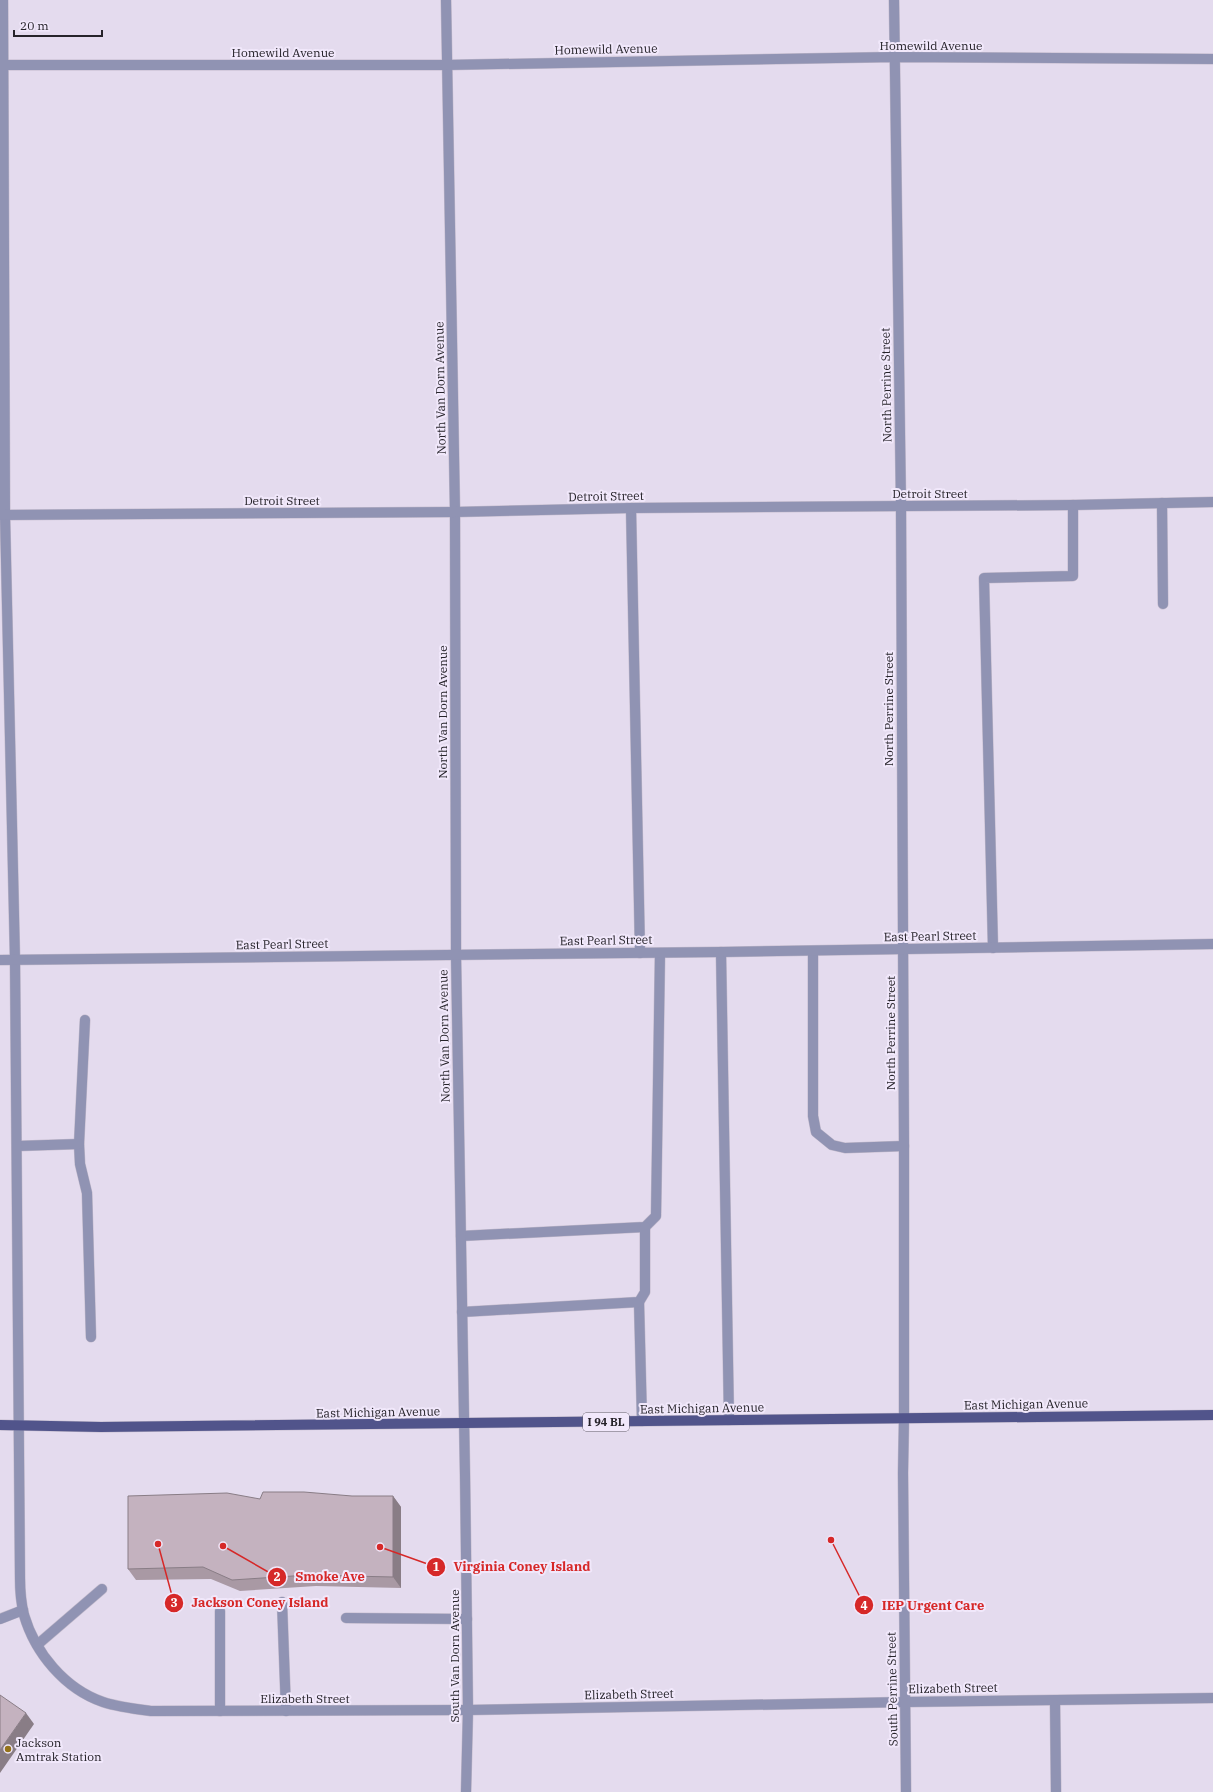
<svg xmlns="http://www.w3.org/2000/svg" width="1213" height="1792" font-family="'IBM Plex Serif',serif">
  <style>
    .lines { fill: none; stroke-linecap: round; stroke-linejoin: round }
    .lane-casing { stroke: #c2bacb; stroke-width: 11 }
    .street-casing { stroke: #c2bacb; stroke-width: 11 }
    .primary-casing { stroke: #c2bacb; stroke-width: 11 }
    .lane { stroke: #9093b3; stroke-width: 10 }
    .street { stroke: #9093b3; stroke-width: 10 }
    .primary { stroke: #51548b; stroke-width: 10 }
    .wall { fill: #a999a4 }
    .shaded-wall { fill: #897d86 }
    .building { fill: #c4b2bf; stroke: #897d86 }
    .poi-dot { fill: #95731b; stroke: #f1e8fb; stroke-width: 1.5 }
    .labels { text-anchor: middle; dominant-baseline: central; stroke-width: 4; stroke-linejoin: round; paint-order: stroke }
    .shield { fill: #f1e8fb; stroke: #635e69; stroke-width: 1 }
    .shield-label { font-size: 11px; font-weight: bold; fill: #26232a }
    .street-label { font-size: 12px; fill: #26232a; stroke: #f1e8fb }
    .poi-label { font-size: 12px; fill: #26232a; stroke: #f1e8fb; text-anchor: start }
    .leader { fill: none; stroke: #d62828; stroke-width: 1.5 }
    .callout-dot { fill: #d62828; stroke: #f1e8fb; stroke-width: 1.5 }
    .mark-label { font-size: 12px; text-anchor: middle; font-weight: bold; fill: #fff }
    .callout-label { font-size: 13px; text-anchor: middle; font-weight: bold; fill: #d62828; stroke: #f1e8fb; stroke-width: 4; stroke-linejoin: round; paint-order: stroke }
  </style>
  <rect width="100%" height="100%" fill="#e4dbee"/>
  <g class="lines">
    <g class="lane-casing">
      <g id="lane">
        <path d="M1162,503L1163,604"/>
        <path d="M631,508L640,953"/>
        <path d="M993,948L984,578L1073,576V505"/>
        <path d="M813,951V1116L816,1132L832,1145L845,1148L904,1146"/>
        <path d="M721,952L729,1420"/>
        <path d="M85,1020L79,1144L80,1164L87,1193L91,1337"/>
        <path d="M17,1146L79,1144"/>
        <path d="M461,1236L645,1227L656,1216L660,953"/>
        <path d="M639,1302L642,1421"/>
        <path d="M462,1312L639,1302L645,1292V1227"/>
        <path d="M282,1602L286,1711"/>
        <path d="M220,1611V1711"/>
        <path d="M346,1618L467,1619"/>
        <path d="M0,1619L23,1610"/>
        <path d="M37,1645L102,1589"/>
        <path d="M1055,1701L1056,1792"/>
      </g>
    </g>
    <g class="street-casing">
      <g id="street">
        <path d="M3,0L5,515L15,960L20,1578C20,1591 21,1603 24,1615C35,1653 65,1689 103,1702C118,1707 135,1709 151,1711L468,1710L906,1702L1213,1698"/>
        <path d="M446,0L455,512L456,955L465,1474L468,1710L466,1792"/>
        <path d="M894,0L901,506L904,1146V1418L903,1473L906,1792"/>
        <path d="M0,65H446L895,57L1213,59"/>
        <path d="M0,515L455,512L631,508L1073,505L1213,502"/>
        <path d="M0,960L721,952L1213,944"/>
      </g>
    </g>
    <g class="primary-casing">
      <path id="primary" d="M0,1425L101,1427L1213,1415"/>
    </g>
    <use href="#lane" class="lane"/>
    <use href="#street" class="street"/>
    <use href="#primary" class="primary"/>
  </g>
  <path class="wall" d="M352,1496H393L401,1507V1588L316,1586L240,1591L211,1579L136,1580L128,1569L260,1499Z"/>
  <g class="shaded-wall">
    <path d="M393,1496L401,1507V1588L393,1577Z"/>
    <path d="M26,1713L34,1724L0,1773V1750Z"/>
  </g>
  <g class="building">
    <path d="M263,1492H304L352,1496H393V1577L308,1575L232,1580L203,1567L128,1569V1496L227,1493L260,1499Z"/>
    <path d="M0,1695L26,1713L0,1750Z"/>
  </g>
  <circle class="poi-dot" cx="8" cy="1749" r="4"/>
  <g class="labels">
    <rect class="shield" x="583" y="1413" width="46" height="18" rx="3"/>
    <g class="shield-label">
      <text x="606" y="1422">I 94 BL</text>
    </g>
    <g class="street-label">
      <text x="931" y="45">Homewild Avenue</text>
      <text transform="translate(606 49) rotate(-1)">Homewild Avenue</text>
      <text x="283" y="52">Homewild Avenue</text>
      <text transform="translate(886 385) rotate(-91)">North Perrine Street</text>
      <text transform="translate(440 388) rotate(-91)">North Van Dorn Avenue</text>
      <text x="930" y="493">Detroit Street</text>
      <text transform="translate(606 496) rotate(-1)">Detroit Street</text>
      <text x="282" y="500">Detroit Street</text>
      <text transform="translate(888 709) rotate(-90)">North Perrine Street</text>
      <text transform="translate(442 712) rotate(-90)">North Van Dorn Avenue</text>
      <text transform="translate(930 936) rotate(-1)">East Pearl Street</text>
      <text transform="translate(606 940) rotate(-1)">East Pearl Street</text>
      <text transform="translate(282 944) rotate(-1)">East Pearl Street</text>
      <text transform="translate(890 1033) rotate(-90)">North Perrine Street</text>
      <text transform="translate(444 1036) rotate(-91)">North Van Dorn Avenue</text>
      <text transform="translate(1026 1404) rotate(-1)">East Michigan Avenue</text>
      <text transform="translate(702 1408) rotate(-1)">East Michigan Avenue</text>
      <text transform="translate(378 1412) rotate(-1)">East Michigan Avenue</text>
      <text transform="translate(454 1656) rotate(-90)">South Van Dorn Avenue</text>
      <text transform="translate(953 1688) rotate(-1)">Elizabeth Street</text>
      <text transform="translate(892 1689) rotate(-91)">South Perrine Street</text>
      <text transform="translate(629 1694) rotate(-1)">Elizabeth Street</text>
      <text x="305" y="1698">Elizabeth Street</text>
    </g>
    <g class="poi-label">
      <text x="16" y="1742">Jackson<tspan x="16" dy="14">Amtrak Station</tspan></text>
    </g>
  </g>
  <path class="leader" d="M380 1547L436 1567M223 1546L277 1577M158 1544L174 1603M831 1540L864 1605"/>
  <g class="callout-dot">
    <circle cx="380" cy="1547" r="4"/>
    <circle cx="223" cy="1546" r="4"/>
    <circle cx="158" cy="1544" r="4"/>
    <circle cx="831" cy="1540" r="4"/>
    <circle cx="436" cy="1567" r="10"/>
    <circle cx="277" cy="1577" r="10"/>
    <circle cx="174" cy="1603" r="10"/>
    <circle cx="864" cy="1605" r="10"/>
  </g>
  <g class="mark-label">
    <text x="436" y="1571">1</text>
    <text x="277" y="1581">2</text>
    <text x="174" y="1607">3</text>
    <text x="864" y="1610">4</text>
  </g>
  <g class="callout-label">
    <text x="522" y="1571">Virginia Coney Island</text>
    <text x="330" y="1581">Smoke Ave</text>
    <text x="260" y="1607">Jackson Coney Island</text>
    <text x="933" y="1610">IEP Urgent Care</text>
  </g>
  <path d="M14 30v6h88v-6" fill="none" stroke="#26232a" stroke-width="2"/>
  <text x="20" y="30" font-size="12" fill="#26232a" stroke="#f1e8fb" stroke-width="3" paint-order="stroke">20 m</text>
</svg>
